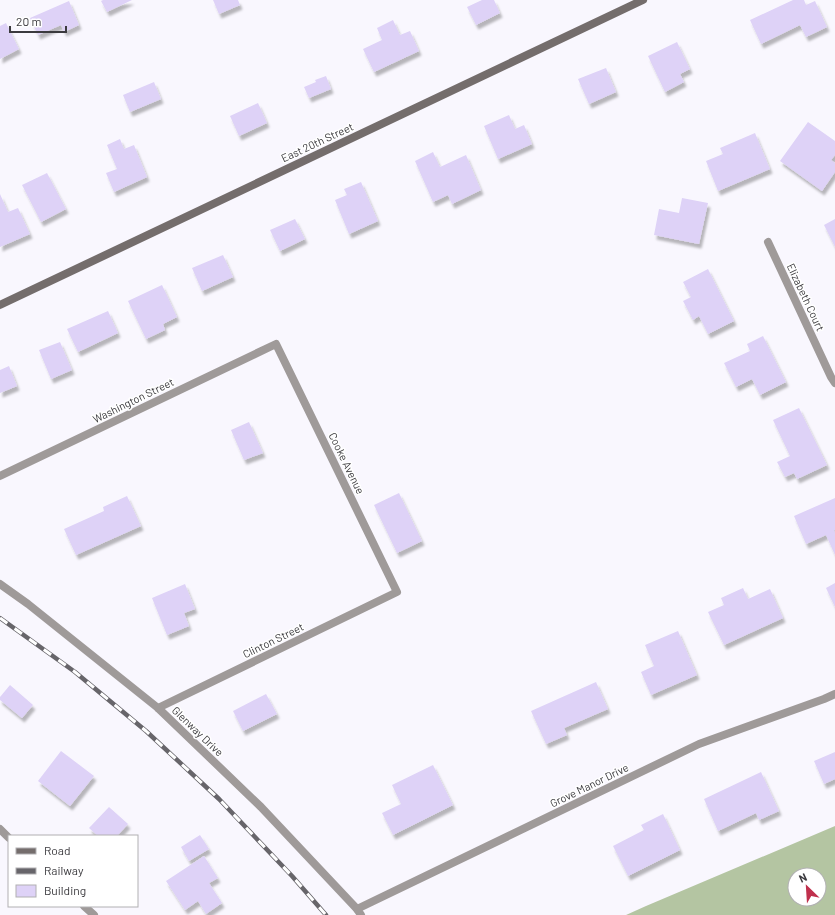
<svg xmlns="http://www.w3.org/2000/svg" width="835" height="915" font-family="Barlow,sans-serif">
  <style>
    .forest { fill: #b4c5a2; fill-rule: evenodd }
    .building { fill: #ded2f7; filter: url(#shadow) }
    .lines { fill: none; stroke-linecap: round; stroke-linejoin: round }
    .lane { stroke: #9f9a99; stroke-width: 8 }
    .street { stroke: #9f9a99; stroke-width: 8 }
    .secondary { stroke: #746d6c; stroke-width: 8 }
    .rail-casing { stroke: #67656a; stroke-width: 4.5 }
    .rail { stroke: #fff; stroke-width: 3; stroke-dasharray: 9; stroke-linecap: butt }
    .labels { text-anchor: middle; dominant-baseline: central; stroke-width: 3; stroke-linejoin: round; paint-order: stroke }
    .street-label { font-size: 11px; fill: #3b3a3e; stroke: #fff }
  </style>
  <defs>
    <filter id="shadow"><feDropShadow dx="2.5" dy="4.5" stdDeviation="1" flood-color="#0004"/></filter>
  </defs>
  <rect width="100%" height="100%" fill="#f9f7fe"/>
  <path class="forest" d="M835,826V915H626L646,906ZM795,875H819V899H795Z"/>
  <g class="building">
    <path d="M103,0H132L107,12L101,1Z"/>
    <path d="M213,0H238L240,5L219,14Z"/>
    <path d="M482,0H494L500,13L476,25L467,7Z"/>
    <path d="M793,0H804L806,5L815,1L827,27L806,37L800,25L761,44L750,20Z"/>
    <path d="M69,1L79,25L64,32L61,25L38,35L30,18Z"/>
    <path d="M393,20L400,35L410,31L419,51L374,72L363,49L382,40L377,28Z"/>
    <path d="M6,23L19,49L0,59V26Z"/>
    <path d="M677,42L690,69L680,74L684,82L665,92L648,56Z"/>
    <path d="M606,68L616,92L589,104L578,79Z"/>
    <path d="M326,76L331,89L309,98L304,87L316,82L315,80Z"/>
    <path d="M154,82L161,99L130,112L123,95Z"/>
    <path d="M258,103L267,123L239,136L230,116Z"/>
    <path d="M509,115L515,129L524,125L532,144L498,159L484,126Z"/>
    <path d="M808,122L835,141V155L831,160L835,163V172L822,191L780,161Z"/>
    <path d="M755,133L770,169L718,191L706,161L723,154L720,148Z"/>
    <path d="M120,139L124,149L134,145L147,177L114,192L106,173L117,169L107,145Z"/>
    <path d="M433,152L440,167L466,155L481,190L452,204L448,195L433,202L415,161Z"/>
    <path d="M47,173L66,209L41,222L22,185Z"/>
    <path d="M361,182L378,221L349,234L335,200L347,195L344,189Z"/>
    <path d="M0,194L8,212L18,208L30,234L0,247Z"/>
    <path d="M682,198L708,203L699,244L654,235L659,209L679,213Z"/>
    <path d="M295,219L305,239L280,251L270,230Z"/>
    <path d="M835,219V247L824,225Z"/>
    <path d="M223,255L233,277L202,291L192,268Z"/>
    <path d="M708,269L734,321L708,334L699,316L693,320L683,301L691,297L683,282Z"/>
    <path d="M162,285L177,317L163,324L165,330L146,339L128,301Z"/>
    <path d="M108,311L118,333L78,352L67,329Z"/>
    <path d="M763,336L786,382L760,395L752,379L736,387L724,363L750,351L747,344Z"/>
    <path d="M60,342L72,370L51,379L39,350Z"/>
    <path d="M9,366L17,386L0,393V370Z"/>
    <path d="M799,408L827,465L797,479L794,473L785,477L777,462L790,456L773,420Z"/>
    <path d="M249,422L263,453L244,460L231,430Z"/>
    <path d="M399,493L422,541L397,553L374,505Z"/>
    <path d="M127,496L141,526L76,555L64,529L104,511L103,507Z"/>
    <path d="M835,498V530H834L835,533V555L826,535L806,544L794,516Z"/>
    <path d="M835,583V607L826,588Z"/>
    <path d="M185,584L195,609L184,613L189,626L167,635L152,598Z"/>
    <path d="M743,588L748,599L770,589L783,618L724,645L708,612L724,605L721,598Z"/>
    <path d="M678,631L697,675L651,695L641,672L654,666L645,645Z"/>
    <path d="M596,682L608,709L564,728L567,735L546,744L531,711Z"/>
    <path d="M10,685L33,705L22,718L0,700V697Z"/>
    <path d="M266,694L277,714L243,731L233,711Z"/>
    <path d="M61,751L94,776L70,806L38,781Z"/>
    <path d="M835,752V779L824,784L814,761Z"/>
    <path d="M433,765L453,805L393,835L382,813L401,804L392,785Z"/>
    <path d="M761,772L779,811L759,820L756,813L718,831L704,799Z"/>
    <path d="M109,807L128,824L117,836H98L89,828Z"/>
    <path d="M663,814L680,850L628,876L613,846L644,830L641,825Z"/>
    <path d="M200,835L209,849L189,861L181,847Z"/>
    <path d="M204,856L218,878L209,883L222,903L206,914L198,901L185,910L166,881Z"/>
  </g>
  <g class="lines">
    <path class="lane" d="M0,476L276,344L397,592L158,708"/>
    <g class="street">
      <path d="M768,242L831,377L835,383"/>
      <path d="M0,584L28,604L158,708L261,807L357,909L361,915"/>
      <path d="M0,829L9,838"/>
      <path d="M84,906L94,915"/>
      <path d="M357,909L699,744L824,699L835,694"/>
    </g>
    <path class="secondary" d="M0,305L643,0"/>
    <g class="rail-casing">
      <path id="rail" d="M0,618L75,672L146,731L219,799L292,876L326,915"/>
    </g>
    <use href="#rail" class="rail"/>
  </g>
  <g class="labels">
    <g class="street-label">
      <text transform="translate(317 142) rotate(-25)">East 20th Street</text>
      <text transform="translate(806 297) rotate(65)">Elizabeth Court</text>
      <text transform="translate(133 400) rotate(-26)">Washington Street</text>
      <text transform="translate(347 463) rotate(64)">Cooke Avenue</text>
      <text transform="translate(273 640) rotate(-26)">Clinton Street</text>
      <text transform="translate(198 731) rotate(44)">Glenway Drive</text>
      <text transform="translate(589 785) rotate(-26)">Grove Manor Drive</text>
    </g>
  </g>
  <rect x="8" y="835" width="130" height="72" fill="#ffffff" stroke="#b1b0b2"/>
  <rect x="16" y="848" width="20" height="6" fill="#746d6c" stroke="#b1b0b2"/>
  <text x="44" y="855" font-size="12" fill="#3b3a3e">Road</text>
  <rect x="16" y="868" width="20" height="6" fill="#67656a" stroke="#b1b0b2"/>
  <text x="44" y="875" font-size="12" fill="#3b3a3e">Railway</text>
  <rect x="16" y="885" width="20" height="12" fill="#ded2f7" stroke="#b1b0b2"/>
  <text x="44" y="895" font-size="12" fill="#3b3a3e">Building</text>
  <g transform="translate(807 887) rotate(335)"><circle r="19" fill="#ffffff" stroke="#b1b0b2"/>
  <path d="M0-3L7 15L0 10L-7 15Z" fill="#c0304d"/>
  <text y="-6" font-size="11" font-weight="bold" text-anchor="middle" fill="#3b3a3e">N</text>
  </g>
  <path d="M10 26v6h56v-6" fill="none" stroke="#3b3a3e" stroke-width="2"/>
  <text x="16" y="26" font-size="12" fill="#3b3a3e" stroke="#ffffff" stroke-width="3" paint-order="stroke">20 m</text>
</svg>
